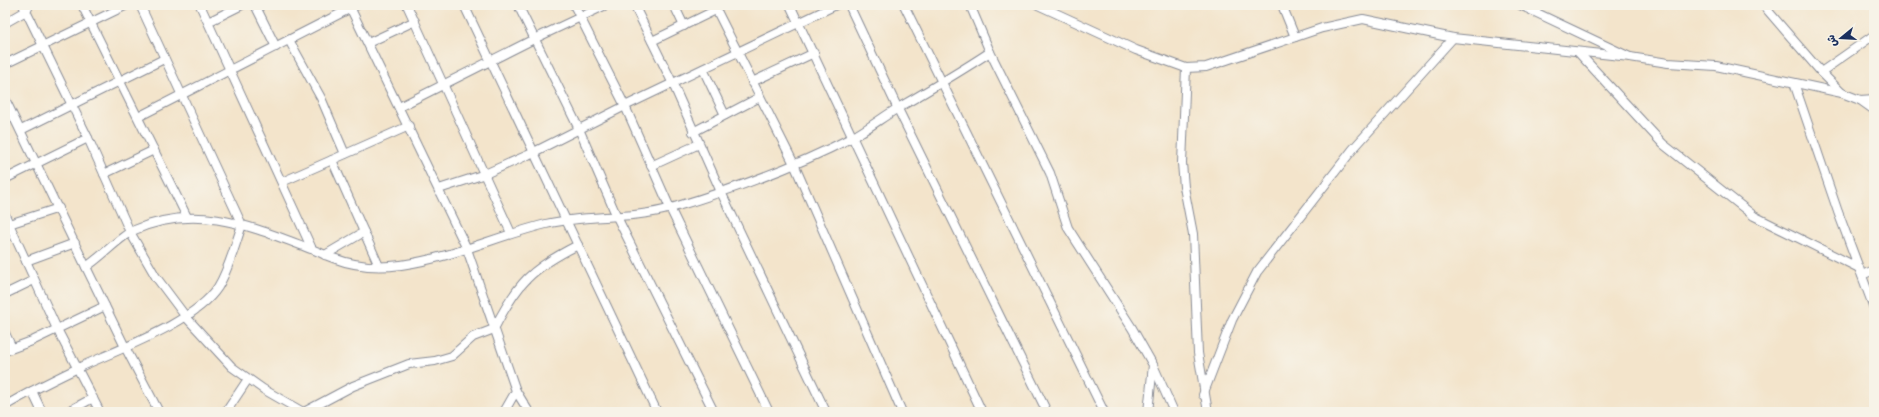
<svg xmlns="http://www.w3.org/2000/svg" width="1879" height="417" font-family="'Patrick Hand','Playpen Sans Arabic',sans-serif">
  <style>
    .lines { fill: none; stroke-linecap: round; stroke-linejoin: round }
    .street-casing { stroke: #878a94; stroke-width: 10 }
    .street { stroke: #fff; stroke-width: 8 }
  </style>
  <rect width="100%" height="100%" fill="#f7f3e8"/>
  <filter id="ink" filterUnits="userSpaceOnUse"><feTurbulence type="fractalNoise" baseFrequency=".025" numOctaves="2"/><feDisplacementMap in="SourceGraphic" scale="8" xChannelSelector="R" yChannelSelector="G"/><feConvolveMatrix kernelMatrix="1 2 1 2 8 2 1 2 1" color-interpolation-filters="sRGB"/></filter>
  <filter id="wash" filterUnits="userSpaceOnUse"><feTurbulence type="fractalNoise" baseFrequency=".012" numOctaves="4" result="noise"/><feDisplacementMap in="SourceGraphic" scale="16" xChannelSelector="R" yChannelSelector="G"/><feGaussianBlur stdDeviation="0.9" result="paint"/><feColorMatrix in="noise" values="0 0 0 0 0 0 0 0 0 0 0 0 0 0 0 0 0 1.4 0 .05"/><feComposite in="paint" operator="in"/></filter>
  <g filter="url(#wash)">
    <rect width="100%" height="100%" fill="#f3e4cb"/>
  </g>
  <g filter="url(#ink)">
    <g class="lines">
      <g class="street-casing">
        <g id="street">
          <path d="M23,5L88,138L130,232L156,277L186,317L232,367L263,389L303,412"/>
          <path d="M82,5L187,217"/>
          <path d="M200,5L312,249"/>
          <path d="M255,5L276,47"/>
          <path d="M349,5L467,249L516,391L504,412"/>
          <path d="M407,5L511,233"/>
          <path d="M464,5L657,412"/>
          <path d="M518,5L579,129L617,217L714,412"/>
          <path d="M574,5L625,106L670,208L769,412"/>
          <path d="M634,5L673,84L721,192L826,412"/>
          <path d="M674,5L684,26"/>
          <path d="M714,5L794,164L902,412"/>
          <path d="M790,5L982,412"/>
          <path d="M849,5L898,109L1047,412"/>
          <path d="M904,5L1104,412"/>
          <path d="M970,5L990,52L1050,173L1068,228L1132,328L1153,365L1148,412"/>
          <path d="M1038,5L1136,50L1186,68L1206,67L1322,28L1363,19L1453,38L1630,57"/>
          <path d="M1282,5L1295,37"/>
          <path d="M1520,5L1630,57L1668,63L1716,66L1842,93"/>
          <path d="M1763,5L1821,72L1842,93L1860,100L1874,99"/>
          <path d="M208,22L242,5"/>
          <path d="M5,23L26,11L28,8"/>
          <path d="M289,40L321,98L345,154"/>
          <path d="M652,41L716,10"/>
          <path d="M368,43L415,21"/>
          <path d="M1578,52L1663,144L1754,216L1859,268"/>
          <path d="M5,64L127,5"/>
          <path d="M1186,68L1182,163L1184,187L1193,234L1198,353L1208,412"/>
          <path d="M703,69L725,115"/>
          <path d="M1821,72L1874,35"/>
          <path d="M752,82L814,53"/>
          <path d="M1794,83L1838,212L1874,308"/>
          <path d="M5,99L86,267"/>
          <path d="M1860,100L1874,110"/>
          <path d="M399,107L534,39L606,5"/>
          <path d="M138,117L357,5"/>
          <path d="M21,130L164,59"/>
          <path d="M693,132L760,97"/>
          <path d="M332,160L379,266"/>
          <path d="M651,166L699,144"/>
          <path d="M104,174L154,150"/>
          <path d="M5,179L88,138"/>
          <path d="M282,182L409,126"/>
          <path d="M439,189L485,174L528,155L625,106L836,5"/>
          <path d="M5,215L57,329L100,412"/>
          <path d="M9,224L59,208"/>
          <path d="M325,255L364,232"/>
          <path d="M26,261L75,243"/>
          <path d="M1862,275L1874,270"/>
          <path d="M5,294L34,280"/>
          <path d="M5,333L12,348"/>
          <path d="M5,351L32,341L105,306"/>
          <path d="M1153,365L1174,412"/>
          <path d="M32,391L42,412"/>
          <path d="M516,391L529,412"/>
          <path d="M1203,395L1232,320L1257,272L1353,149L1453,38"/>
          <path d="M5,406C28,392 53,380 78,368C116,350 195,323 218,287C229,269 235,245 242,225L140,5"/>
          <path d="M67,412L93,398"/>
          <path d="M159,412L125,347L86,267C100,258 120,237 132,231C196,202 250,226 311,249C318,251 326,256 333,258C354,266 379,268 401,265C451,258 497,236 546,224C587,214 631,220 671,208C732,190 797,166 853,137C869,128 883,117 898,108C929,90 960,72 990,52"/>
          <path d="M226,412L248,379"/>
          <path d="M304,412L353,386L409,364L435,361L452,356L473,337L494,329C517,283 532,268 578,245"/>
        </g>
      </g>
      <use href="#street" class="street"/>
    </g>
  </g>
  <rect width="1879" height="417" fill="none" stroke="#f7f3e8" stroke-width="20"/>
  <g transform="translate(1841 38) rotate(252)" stroke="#f7f3e8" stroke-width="3" paint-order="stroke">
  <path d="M0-3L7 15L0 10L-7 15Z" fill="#1b2f5e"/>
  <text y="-6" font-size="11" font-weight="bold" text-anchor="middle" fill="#1b2f5e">ش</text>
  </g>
</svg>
